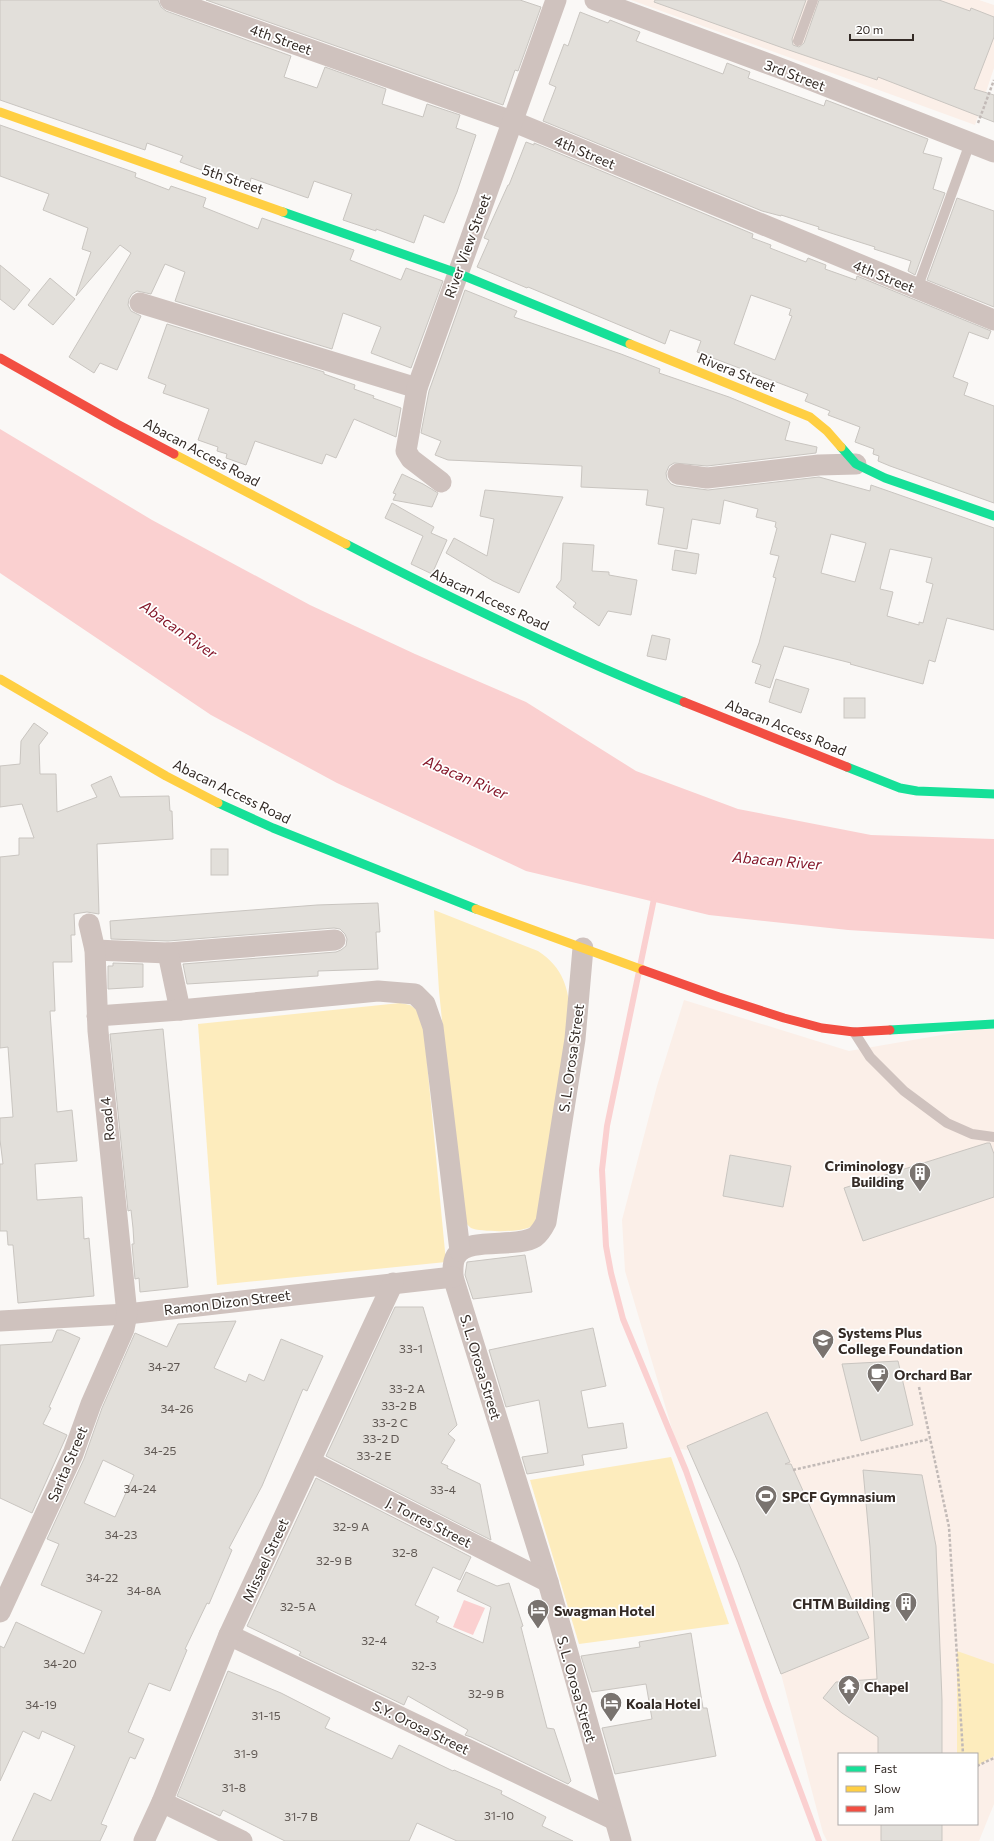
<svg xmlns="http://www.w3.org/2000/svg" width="994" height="1841" font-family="Commissioner,sans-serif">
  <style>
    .built { fill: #fbefe8; fill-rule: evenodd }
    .green { fill: #fdecbd }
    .water { fill: #fad0d0 }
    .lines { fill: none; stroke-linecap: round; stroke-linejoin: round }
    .stream { stroke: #fad0d0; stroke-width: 6 }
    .building { fill: #e2dfda; stroke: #c9c5c0; fill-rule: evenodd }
    .path { stroke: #c2bab7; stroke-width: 2.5; stroke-dasharray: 3 2; stroke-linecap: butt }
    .lane { stroke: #cfc2be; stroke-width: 10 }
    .street { stroke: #cfc2be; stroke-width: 21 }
    .fast { stroke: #16e098; stroke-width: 9 }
    .slow { stroke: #ffcf43; stroke-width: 9 }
    .jam { stroke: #f24e42; stroke-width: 9 }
    .labels { text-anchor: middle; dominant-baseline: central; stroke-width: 3.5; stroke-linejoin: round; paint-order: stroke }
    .number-label { font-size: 12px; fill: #605853 }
    .street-label { font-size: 14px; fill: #342b26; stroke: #fff }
    .poi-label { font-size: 14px; font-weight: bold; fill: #342b26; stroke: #fff; text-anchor: start }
    .water-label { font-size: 15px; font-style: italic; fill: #841629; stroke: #fff }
  </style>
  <rect width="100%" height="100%" fill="#faf8f6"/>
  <g class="built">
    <path d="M631,0H979L994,5V68L975,125Z"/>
    <path d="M684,1000L849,1051L994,1026V1804L979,1841H827L823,1833L781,1674L738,1562L689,1450L678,1449L625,1271L622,1220L657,1086ZM839,1754H977V1824H839Z"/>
  </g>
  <g class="green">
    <path d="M434,910L538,951C564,968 568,988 571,1017L537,1221C533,1226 530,1228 524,1229C514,1232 480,1232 471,1228C467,1225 464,1220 462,1216L439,991Z"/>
    <path d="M400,1003L410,1005L417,1010L424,1031L446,1262L217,1285L198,1024Z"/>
    <path d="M671,1457L729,1624L579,1644L530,1480Z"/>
    <path d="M957,1651L994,1664V1756L977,1766V1754H957Z"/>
  </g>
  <g class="water">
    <path d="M0,429L152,520L310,605L415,654L526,702L636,771L738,809L871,835L994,839V939L848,930L709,915L526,871L337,783L211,715L0,573Z"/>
    <path d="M464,1600L485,1608L473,1635L453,1627Z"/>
  </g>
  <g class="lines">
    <path class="stream" d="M655,894L607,1126L602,1170L606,1246L611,1273L623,1319L686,1471L766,1699L819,1841"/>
  </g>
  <g class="building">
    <path d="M0,0H158L161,7L166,11L291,56L284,77L317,88L325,67L386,89L382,104L423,117L427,104L460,115L456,128L476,135L457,192L444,223L424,215L414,243L376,229V231L343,220L352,194L314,181L308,198L251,178L250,183L216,171L215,175L180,162L183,156L147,143L145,150L0,100Z"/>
    <path d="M206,0H520L541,7L518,71L515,70L503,105Z"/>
    <path d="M655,0H806L792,39L793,45L799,47L804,43L819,0H939L970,11L971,8L994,17V37L974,89L994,95V122L878,77L877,80L783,48L654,2Z"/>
    <path d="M580,12L608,23L610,20L640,32L636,41L723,74L727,63L750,72L748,78L824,106L826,100L928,139L923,153L942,158L933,189L945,193L915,275L908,271L911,261L874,249L875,247L818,229L819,227L781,215V216L762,211L543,121L556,87L549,84L564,44L568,46Z"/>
    <path d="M0,125L136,173L135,177L169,190L171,186L206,198L203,207L258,229L262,218L354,250L350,260L401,280L406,268L443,281L411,368L371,353L381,327L343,313L332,349L175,301L185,272L165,264L151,294L137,291L132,294L129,299L128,305L131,311L141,316L117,370L100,363L94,373L69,357L131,253L120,245L76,296L91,252L82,249L88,228L43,210L49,194L0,176Z"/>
    <path d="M526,142L534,145V143L753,234L752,238L771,245L770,248L806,262L808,258L826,265L825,269L856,280L857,276L991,331L988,339L969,332L953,377L968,383L964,395L994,406V503L890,466L878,461L879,456L873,454L874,449L855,442L860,427L828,415L830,411L805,401L808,394L697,352L701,341L670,330L665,344L528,287L527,288L477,267L489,240L484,238L508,185H509ZM751,295L791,309L789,315L792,316L775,360L734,344Z"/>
    <path d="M957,198L994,211V307L927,280Z"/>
    <path d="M0,265L30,290L14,310L0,299Z"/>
    <path d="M50,278L75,299L53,325L28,305Z"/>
    <path d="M465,290L517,311L514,317L621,354L660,369L659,373L729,397L790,422L785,440L817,447L816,453L707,466L674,463L669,466L666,473L667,479L671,484L676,486L708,490L819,477L870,491L871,485L994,528V630L947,618L935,662L929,660L923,684L850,664L851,663L784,646L770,688L755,683L761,665L752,662L759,643L776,578L773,577L779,556L770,554L777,528L775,527L776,522L756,517L758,509L724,500L720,524L692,519L687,549L658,544L664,508L646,505L648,490L581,487L582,466L448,460L435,455L441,441L421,433L429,391ZM831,534L866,543L855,582L821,573ZM890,549L932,558L926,582L933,584L923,623L919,622V625L887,616L893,592L880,589Z"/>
    <path d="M167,324L324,372V374L355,385L354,389L374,396L373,398L401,408L396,437L354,419L336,458L326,454L322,464L255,441L246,465L226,458L227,454L217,451L218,447L198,440L209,409L163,393L166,385L148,378Z"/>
    <path d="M402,474L423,484L438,493L432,507L393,500L396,494L393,493Z"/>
    <path d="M485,490L563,497L519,593L493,581L446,553L454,538L487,556L494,519L480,516Z"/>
    <path d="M392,503L434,527L431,533L447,540L432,574L411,564L423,536L385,518Z"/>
    <path d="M563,543L594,545L592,571L609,572V575L637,580L631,615L608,611L599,626L573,607L576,603L556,587L561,580Z"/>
    <path d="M675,550L699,554L696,574L672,570Z"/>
    <path d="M652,635L670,639L666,660L647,656Z"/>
    <path d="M776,679L809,689L801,713L769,702Z"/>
    <rect x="844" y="698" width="21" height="20"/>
    <path d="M34,723L48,733L39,745L40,774H56L57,812L97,797L91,785L111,776L120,797L169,796L170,811H172L173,839L97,844L99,914L87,912L74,914L75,935H71L72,962H53L55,1011H50L57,1112L72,1110L77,1161L35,1164L37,1200L82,1197L84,1239L89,1238L94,1296L18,1303L13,1245H8L7,1231H0V1164H3L0,1140V1118L13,1117L8,1047L0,1048V857L19,855V838H34L22,804L0,807V766L20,764L21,741Z"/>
    <rect x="211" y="849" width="17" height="26"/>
    <path d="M378,903L380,932H376L378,969L318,971V976L187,984L183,964L336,952L341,950L346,946L347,939L345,934L340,929L334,928L168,941L111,939L110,921L317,905Z"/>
    <path d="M113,963L143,964V987L108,989V966H113Z"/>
    <path d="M163,1029L188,1287L140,1292L139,1278L135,1279L132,1244H134L133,1228L131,1210L128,1211L110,1034Z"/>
    <path d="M987,1143H990L994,1154V1197L863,1241L844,1188Z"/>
    <path d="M730,1155L791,1166L783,1207L723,1196Z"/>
    <path d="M525,1255L532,1292L473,1299L465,1275L467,1262Z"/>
    <path d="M395,1307H423L457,1425L448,1434L455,1440L441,1463L448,1466L447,1468L480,1484L491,1540L326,1456Z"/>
    <path d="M236,1321L214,1368L246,1382L249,1374L264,1381L281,1339L323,1356L307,1391L303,1389L262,1486L229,1548L232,1550L209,1604L207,1603L185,1649L187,1650L170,1691L149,1683L128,1732L144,1739L135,1759L130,1757L101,1824L107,1826L100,1841H12L34,1793L51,1801L75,1746L42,1731L39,1739L23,1731L0,1781V1646L4,1648L16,1622L84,1654L102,1611L41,1585L59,1544L47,1539L84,1459L102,1408L135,1333L167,1347L178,1324ZM103,1460L134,1475L115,1517L84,1503Z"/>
    <path d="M593,1328L606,1386L581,1391L588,1428L623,1423L627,1448L582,1455L584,1465L527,1474L522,1457L548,1453L539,1400L506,1407L489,1350Z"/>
    <path d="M57,1330H62L80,1338L49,1407L51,1408L43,1424L67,1435L32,1513L0,1498V1345L52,1342Z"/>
    <path d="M898,1361L913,1425L861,1441L842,1364Z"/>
    <path d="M767,1412L790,1462L785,1464H791L869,1638L781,1674L738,1562L687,1446Z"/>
    <path d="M863,1470L922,1475L936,1546L942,1700V1754H878V1737L842,1713L823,1698L836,1682L877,1679L870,1547Z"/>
    <path d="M316,1478L471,1557L460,1580L433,1567L415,1605L439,1617L436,1622L483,1643L491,1607L457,1591L466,1572L497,1586L509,1583L523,1626L521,1627L547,1728L554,1729L571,1781L568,1784L471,1737L465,1735L468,1730L408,1696L404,1705L299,1655L301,1652L247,1626Z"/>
    <path d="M691,1633L703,1708H707L716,1756L615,1774L602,1728L652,1719L646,1684L592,1692L581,1656L640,1647L639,1642Z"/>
    <path d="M228,1671L281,1693L330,1718L325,1728L392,1759L399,1745L453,1771L454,1770L502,1791L501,1794L546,1817L542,1826L573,1841H457L417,1823L409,1841H285L223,1810L220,1816L177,1796Z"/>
    <rect x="881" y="1824" width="61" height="17"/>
  </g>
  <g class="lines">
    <g class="path">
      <path d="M978,123L994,80"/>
      <path d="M919,1387L949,1527L963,1754"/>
      <path d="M793,1470L930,1439"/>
      <path d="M977,1766L994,1758"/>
    </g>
    <g class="lane">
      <path d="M798,41L813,0"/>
      <path d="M917,289L970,143"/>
      <path d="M854,1032L870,1057L904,1091L947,1123L972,1134L994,1137"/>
    </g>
    <g class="street">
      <path d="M170,0L512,121L994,320"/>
      <path d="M595,0L785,70L994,152"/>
      <path d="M140,303L417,388"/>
      <path d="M678,474L707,478L819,465L856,464"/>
      <path d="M441,482L411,459L406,451L417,388L556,0"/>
      <path d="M583,948L575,1039L546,1222C543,1228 540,1233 535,1237C516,1249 468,1236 456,1256C452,1262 453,1271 453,1277L548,1582L621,1841"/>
      <path d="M95,950L168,953L335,940"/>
      <path d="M168,953L180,1010"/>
      <path d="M97,1016L180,1010L378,991L415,994L425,1004L433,1027L460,1251"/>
      <path d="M0,1321L127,1314L453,1277"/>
      <path d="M311,1462L548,1582"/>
      <path d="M0,1612L73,1454L91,1404L124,1329L127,1314L98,1031L95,950L89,924"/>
      <path d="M229,1635L613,1819"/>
      <path d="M162,1802L242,1841"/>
      <path d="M144,1841L162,1802L229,1635L393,1283"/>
    </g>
    <g class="fast">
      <path d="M283,212L457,273L630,344"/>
      <path d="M841,447L856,464L885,478L994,516"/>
      <path d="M346,544C456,601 568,656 684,702"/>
      <path d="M847,767L900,788L917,791L994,794"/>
      <path d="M218,803L273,828L476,909"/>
      <path d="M890,1030L994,1024"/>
    </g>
    <g class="slow">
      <path d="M0,112L283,212"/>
      <path d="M630,344L810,417L827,431L841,447"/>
      <path d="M174,454L346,544"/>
      <path d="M0,679L166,776L218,803"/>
      <path d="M476,909L643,970"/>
    </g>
    <g class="jam">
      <path d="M0,358L117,424L174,454"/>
      <path d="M684,702L847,767"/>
      <path d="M643,970L719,997L784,1018L822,1028L854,1032L890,1030"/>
    </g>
  </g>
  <defs>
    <g id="building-pin" transform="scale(1.15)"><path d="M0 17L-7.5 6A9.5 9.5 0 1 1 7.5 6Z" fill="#79736f" stroke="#fff"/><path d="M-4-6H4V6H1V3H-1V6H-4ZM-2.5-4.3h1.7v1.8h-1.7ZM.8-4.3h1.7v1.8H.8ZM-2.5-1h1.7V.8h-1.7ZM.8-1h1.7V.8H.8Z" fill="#fff"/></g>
    <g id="university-pin" transform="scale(1.15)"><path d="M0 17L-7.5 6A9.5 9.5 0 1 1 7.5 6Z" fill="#79736f" stroke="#fff"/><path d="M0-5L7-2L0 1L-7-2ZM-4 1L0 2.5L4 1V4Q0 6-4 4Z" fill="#fff"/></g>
    <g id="cafe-pin" transform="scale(1.15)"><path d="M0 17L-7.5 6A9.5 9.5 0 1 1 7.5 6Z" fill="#79736f" stroke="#fff"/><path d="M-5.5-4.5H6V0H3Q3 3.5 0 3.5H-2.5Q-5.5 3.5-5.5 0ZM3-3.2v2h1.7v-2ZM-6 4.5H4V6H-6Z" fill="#fff"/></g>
    <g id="stadium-pin" transform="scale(1.15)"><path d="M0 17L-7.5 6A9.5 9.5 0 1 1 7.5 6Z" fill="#79736f" stroke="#fff"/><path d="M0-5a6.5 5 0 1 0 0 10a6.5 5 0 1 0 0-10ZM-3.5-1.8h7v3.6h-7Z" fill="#fff"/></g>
    <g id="hotel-pin" transform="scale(1.15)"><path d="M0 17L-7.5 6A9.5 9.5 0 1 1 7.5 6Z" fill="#79736f" stroke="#fff"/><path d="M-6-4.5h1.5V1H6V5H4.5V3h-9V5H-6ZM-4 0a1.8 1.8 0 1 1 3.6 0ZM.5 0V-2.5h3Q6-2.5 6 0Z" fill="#fff"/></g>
    <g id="temple-pin" transform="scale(1.15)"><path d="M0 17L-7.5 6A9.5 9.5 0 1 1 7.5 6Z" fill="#79736f" stroke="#fff"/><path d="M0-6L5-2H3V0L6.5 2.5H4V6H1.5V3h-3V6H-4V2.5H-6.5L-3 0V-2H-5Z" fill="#fff"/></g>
  </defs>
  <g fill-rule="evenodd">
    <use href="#building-pin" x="920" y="1173"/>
    <use href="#university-pin" x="823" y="1340"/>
    <use href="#cafe-pin" x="878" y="1374"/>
    <use href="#stadium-pin" x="766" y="1496"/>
    <use href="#building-pin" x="906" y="1603"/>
    <use href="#hotel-pin" x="538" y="1610"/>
    <use href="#temple-pin" x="849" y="1686"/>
    <use href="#hotel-pin" x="611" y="1703"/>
  </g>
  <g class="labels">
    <g class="number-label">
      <text x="411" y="1348">33-1</text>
      <text x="164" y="1366">34-27</text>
      <text x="407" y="1388">33-2 A</text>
      <text x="399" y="1405">33-2 B</text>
      <text x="177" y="1408">34-26</text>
      <text x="390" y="1422">33-2 C</text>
      <text x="381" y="1438">33-2 D</text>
      <text x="160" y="1450">34-25</text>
      <text x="374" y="1455">33-2 E</text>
      <text x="140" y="1488">34-24</text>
      <text x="443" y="1489">33-4</text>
      <text x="351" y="1526">32-9 A</text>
      <text x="121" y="1534">34-23</text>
      <text x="405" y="1552">32-8</text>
      <text x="334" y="1560">32-9 B</text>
      <text x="102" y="1577">34-22</text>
      <text x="144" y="1590">34-8A</text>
      <text x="298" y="1606">32-5 A</text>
      <text x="374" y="1640">32-4</text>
      <text x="60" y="1663">34-20</text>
      <text x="424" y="1665">32-3</text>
      <text x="486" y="1693">32-9 B</text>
      <text x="41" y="1704">34-19</text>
      <text x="266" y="1715">31-15</text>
      <text x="246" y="1753">31-9</text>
      <text x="234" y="1787">31-8</text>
      <text x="499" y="1815">31-10</text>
      <text x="301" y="1816">31-7 B</text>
    </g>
    <g class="street-label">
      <text transform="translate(281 39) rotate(20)">4th Street</text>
      <text transform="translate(795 75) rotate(21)">3rd Street</text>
      <text transform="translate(585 152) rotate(23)">4th Street</text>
      <text transform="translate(233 179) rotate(19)">5th Street</text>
      <text transform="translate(467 246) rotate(-70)">River View Street</text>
      <text transform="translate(884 276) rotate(22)">4th Street</text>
      <text transform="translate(737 372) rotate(22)">Rivera Street</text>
      <text transform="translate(202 452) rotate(28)">Abacan Access Road</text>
      <text transform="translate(490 599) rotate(25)">Abacan Access Road</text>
      <text transform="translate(786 727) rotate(22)">Abacan Access Road</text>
      <text transform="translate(232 791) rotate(26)">Abacan Access Road</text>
      <text transform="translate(571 1058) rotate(-82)">S. L. Orosa Street</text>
      <text transform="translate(107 1119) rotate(-96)">Road 4</text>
      <text transform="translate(227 1302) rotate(-7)">Ramon Dizon Street</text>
      <text transform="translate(481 1367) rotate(73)">S. L. Orosa Street</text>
      <text transform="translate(67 1464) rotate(-67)">Sarita Street</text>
      <text transform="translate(429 1522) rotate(27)">J. Torres Street</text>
      <text transform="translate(265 1560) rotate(-65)">Missael Street</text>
      <text transform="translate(577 1689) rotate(74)">S. L. Orosa Street</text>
      <text transform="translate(421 1727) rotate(26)">S.Y. Orosa Street</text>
    </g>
    <g class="poi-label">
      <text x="904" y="1165" text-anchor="end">Criminology<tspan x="904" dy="16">Building</tspan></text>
      <text x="838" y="1332">Systems Plus<tspan x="838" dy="16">College Foundation</tspan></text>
      <text x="894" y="1374">Orchard Bar</text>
      <text x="782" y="1496">SPCF Gymnasium</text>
      <text x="890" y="1603" text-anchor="end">CHTM Building</text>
      <text x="554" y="1610">Swagman Hotel</text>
      <text x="864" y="1686">Chapel</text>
      <text x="626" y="1703">Koala Hotel</text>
    </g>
    <g class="water-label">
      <text transform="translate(179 629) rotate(35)">Abacan River</text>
      <text transform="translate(466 777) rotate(23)">Abacan River</text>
      <text transform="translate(777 860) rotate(5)">Abacan River</text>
    </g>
  </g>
  <rect x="838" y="1753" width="140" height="72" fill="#ffffff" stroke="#aeaaa8"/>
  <rect x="846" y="1766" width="20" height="6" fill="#16e098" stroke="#aeaaa8"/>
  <text x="874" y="1773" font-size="12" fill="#342b26">Fast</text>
  <rect x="846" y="1786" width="20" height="6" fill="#ffcf43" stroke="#aeaaa8"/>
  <text x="874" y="1793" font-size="12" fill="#342b26">Slow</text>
  <rect x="846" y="1806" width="20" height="6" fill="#f24e42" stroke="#aeaaa8"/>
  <text x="874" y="1813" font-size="12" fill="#342b26">Jam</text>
  <path d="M850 34v6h63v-6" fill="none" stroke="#342b26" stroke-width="2"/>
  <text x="856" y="34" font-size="12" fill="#342b26" stroke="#ffffff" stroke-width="3" paint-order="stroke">20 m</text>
</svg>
